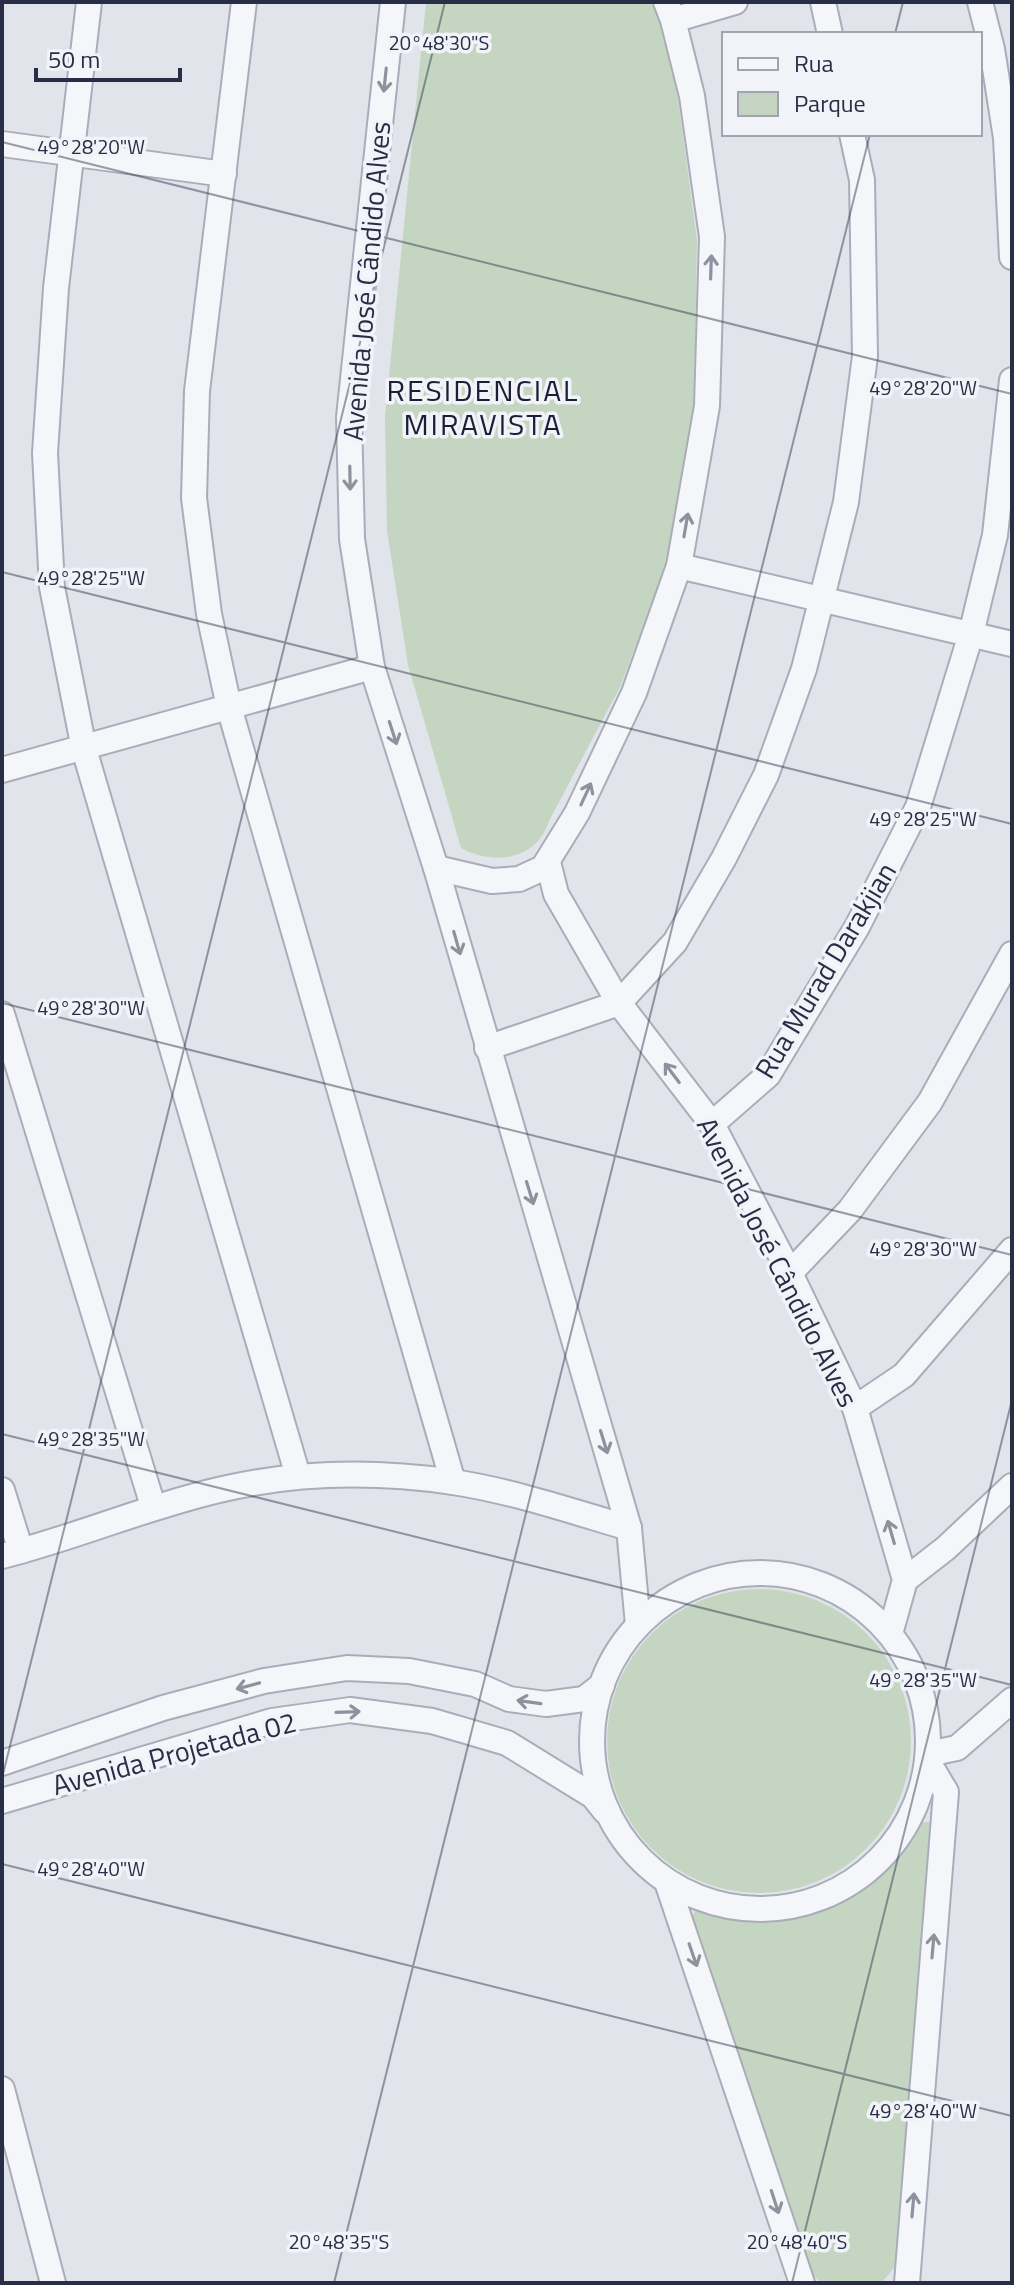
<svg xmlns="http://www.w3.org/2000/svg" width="1014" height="2285" font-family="'Titillium Web',sans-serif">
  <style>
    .green { fill: #c4d6c2 }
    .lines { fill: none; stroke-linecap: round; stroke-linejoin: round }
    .minor-casing { stroke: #aaadb9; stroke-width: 28 }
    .minor { stroke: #f5f6f9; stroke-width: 24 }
    .oneway { stroke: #8e929f }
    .ticks { fill: none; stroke: #282e45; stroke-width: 2; stroke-opacity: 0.45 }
    .labels { text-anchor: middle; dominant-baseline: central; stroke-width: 7; stroke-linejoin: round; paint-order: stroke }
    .street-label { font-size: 28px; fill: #282e45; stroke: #f2f3f8 }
    .neighbourhood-label { font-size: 30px; letter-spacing: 2px; fill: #1a1f35; stroke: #f2f3f8 }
    .ticks-label { font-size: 20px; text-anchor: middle; fill: #282e45; stroke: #f2f3f8; stroke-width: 7; stroke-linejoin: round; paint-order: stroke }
  </style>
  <rect width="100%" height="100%" fill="#e2e4eb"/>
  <g class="green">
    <path d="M426,2H652L661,24L678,98L697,240L694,406L667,562L621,685L549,821C537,860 494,866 461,848L408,665L387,531L385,417Z"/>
    <circle cx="759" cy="1741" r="152"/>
    <path d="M919,1822H930L895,2267L881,2283H821L810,2271L691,1918L696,1909C717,1913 737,1919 758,1919C828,1922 884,1880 919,1822Z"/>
  </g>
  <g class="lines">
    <g class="minor-casing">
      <g id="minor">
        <path d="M89,2L56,288L45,453L52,587L84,749L298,1476"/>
        <path d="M244,2L197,391L194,498L209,614L229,707L453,1482"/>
        <path d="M393,2L349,417L352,539L372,667L436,868L629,1528L638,1625"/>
        <path d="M823,2L830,34"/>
        <path d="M980,2L992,49L1006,138L1012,257"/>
        <path d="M673,20L735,2"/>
        <path d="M2,144L224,174"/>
        <path d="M679,566L1012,644"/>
        <path d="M2,770L372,667"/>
        <path d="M548,862L556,894L619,1003L712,1124L790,1273L855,1408L905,1580L890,1634"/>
        <path d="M436,868L492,881L519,879L543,868L577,813L634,693L679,566L707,406L712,237L692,96L673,20L666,2"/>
        <path d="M2,1014L153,1506"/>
        <path d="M487,1048L619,1003L675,942L724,858L766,775L804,669L846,502L865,356L862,180L852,134"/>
        <path d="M712,1124L768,1075L857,927L918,807L971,634L995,535L1012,380"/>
        <path d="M790,1273L850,1210L930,1102L1012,954"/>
        <path d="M855,1408L904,1375L1012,1250"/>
        <path d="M2,1490L21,1551"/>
        <path d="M2,1556C77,1537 148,1506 223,1489C297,1472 377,1471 453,1482C512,1491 571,1511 629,1528"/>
        <circle cx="760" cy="1741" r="168"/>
        <path d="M905,1580L946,1548L1012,1486"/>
        <path d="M928,1754L957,1748L1012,1700"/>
        <path d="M2,1763L163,1708L264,1681L347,1668L409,1671L475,1684L509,1699L546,1704L584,1699L602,1685"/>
        <path d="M2,1801L272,1721L350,1710L432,1721L507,1743L593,1796L605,1811"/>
        <path d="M667,1882L802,2283"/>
        <path d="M2,2089L53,2283"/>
        <path d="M907,2283L946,1792L927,1760"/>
      </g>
    </g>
    <use href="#minor" class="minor"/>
  </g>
  <defs><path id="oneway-shaft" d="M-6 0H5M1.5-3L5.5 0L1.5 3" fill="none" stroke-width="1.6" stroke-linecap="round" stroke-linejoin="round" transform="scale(2)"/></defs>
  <g class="oneway">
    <use href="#oneway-shaft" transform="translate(385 80) rotate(96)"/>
    <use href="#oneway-shaft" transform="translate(711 267) rotate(-88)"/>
    <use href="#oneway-shaft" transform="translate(350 478) rotate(89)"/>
    <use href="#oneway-shaft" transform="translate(686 525) rotate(-80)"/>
    <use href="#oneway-shaft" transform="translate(393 733) rotate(72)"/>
    <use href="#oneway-shaft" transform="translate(586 794) rotate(-65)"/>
    <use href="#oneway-shaft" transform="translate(457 943) rotate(74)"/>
    <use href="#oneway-shaft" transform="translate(672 1073) rotate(-127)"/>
    <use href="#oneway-shaft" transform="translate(530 1193) rotate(73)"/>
    <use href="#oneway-shaft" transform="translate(604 1442) rotate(73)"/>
    <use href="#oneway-shaft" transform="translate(891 1532) rotate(-106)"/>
    <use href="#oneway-shaft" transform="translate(248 1686) rotate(165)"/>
    <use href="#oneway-shaft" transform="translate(529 1702) rotate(-172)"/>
    <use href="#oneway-shaft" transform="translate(348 1712) rotate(-2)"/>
    <use href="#oneway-shaft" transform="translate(933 1946) rotate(-85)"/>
    <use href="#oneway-shaft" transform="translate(693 1955) rotate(71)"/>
    <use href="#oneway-shaft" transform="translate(775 2202) rotate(72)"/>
    <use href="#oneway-shaft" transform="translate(913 2205) rotate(-85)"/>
  </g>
  <path class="ticks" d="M895,34L903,2M2,142L1012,394M2,572L1012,824M2,1003L1012,1255M2,1434L1012,1685M2,1778L445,2M2,1864L1012,2116M334,2283L870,134M792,2283L1012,1400"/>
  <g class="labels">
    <g class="street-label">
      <text transform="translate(366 281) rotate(-85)">Avenida José Cândido Alves</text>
      <text transform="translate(825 970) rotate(-59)">Rua Murad Darakjian</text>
      <text transform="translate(778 1262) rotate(63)">Avenida José Cândido Alves</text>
      <text transform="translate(174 1753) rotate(-15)">Avenida Projetada 02</text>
    </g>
    <g class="neighbourhood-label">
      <text x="483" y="390">RESIDENCIAL<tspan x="483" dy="34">MIRAVISTA</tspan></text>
    </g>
  </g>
  <g class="ticks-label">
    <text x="439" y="50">20°48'30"S</text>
    <text x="91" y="154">49°28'20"W</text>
    <text x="923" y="395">49°28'20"W</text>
    <text x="91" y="585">49°28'25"W</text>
    <text x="923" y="826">49°28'25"W</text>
    <text x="91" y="1015">49°28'30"W</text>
    <text x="923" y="1256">49°28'30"W</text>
    <text x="91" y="1446">49°28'35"W</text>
    <text x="923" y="1687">49°28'35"W</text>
    <text x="91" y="1876">49°28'40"W</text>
    <text x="923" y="2118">49°28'40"W</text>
    <text x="339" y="2249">20°48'35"S</text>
    <text x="797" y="2249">20°48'40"S</text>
  </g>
  <rect width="1014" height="2285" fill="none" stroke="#282e45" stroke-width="8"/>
  <rect x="722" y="32" width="260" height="104" fill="#f2f3f8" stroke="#a1a4b0" stroke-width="2"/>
  <rect x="738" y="58" width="40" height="12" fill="#f5f6f9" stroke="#a1a4b0" stroke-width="2"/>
  <text x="794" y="72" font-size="24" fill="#282e45">Rua</text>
  <rect x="738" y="92" width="40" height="24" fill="#c4d6c2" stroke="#a1a4b0" stroke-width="2"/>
  <text x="794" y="112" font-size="24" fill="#282e45">Parque</text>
  <path d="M36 68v12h144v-12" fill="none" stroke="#282e45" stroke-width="4"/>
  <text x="48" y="68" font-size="24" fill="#282e45" stroke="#f2f3f8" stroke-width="6" paint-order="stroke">50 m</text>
</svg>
